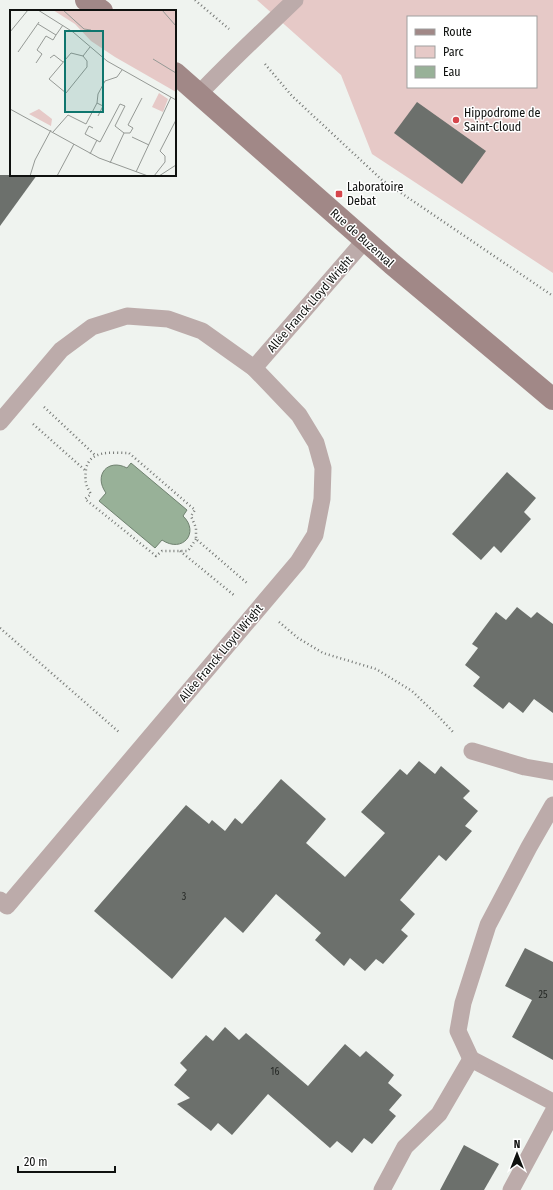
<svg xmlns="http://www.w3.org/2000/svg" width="553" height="1190" font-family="'Fira Sans Condensed',sans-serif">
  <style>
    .green { fill: #e6c9c7; fill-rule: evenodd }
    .water { fill: #98b198; stroke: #6f816f }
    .building { fill: #6c706c }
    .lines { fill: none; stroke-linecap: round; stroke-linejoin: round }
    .path { stroke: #757875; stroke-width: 2.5; stroke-dasharray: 1 3; stroke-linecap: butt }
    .lane { stroke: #bcabaa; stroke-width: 17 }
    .secondary { stroke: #a18887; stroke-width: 22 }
    .poi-dot { fill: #d6464c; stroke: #fff; stroke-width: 1.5 }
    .labels { text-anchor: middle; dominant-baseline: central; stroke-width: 3; stroke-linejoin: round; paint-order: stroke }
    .number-label { font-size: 10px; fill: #262926 }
    .poi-label { font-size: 12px; fill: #0f110f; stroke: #fff; text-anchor: start }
    .street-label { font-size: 12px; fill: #0f110f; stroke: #fff }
    .inset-road { fill: none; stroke: #959995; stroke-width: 1 }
    .view { fill: #0f766e; fill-opacity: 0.15; stroke: #0f766e; stroke-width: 2 }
    .inset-edge { fill: none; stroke: #0f110f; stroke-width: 2 }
  </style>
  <rect width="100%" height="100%" fill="#eff3ef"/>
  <path class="green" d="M257,0H553V273L372,154L341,75ZM408,17H536V87H408Z"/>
  <path class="water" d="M131,463L187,510L183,516C200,532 183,554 162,540L155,548L99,501L106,493C93,475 108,458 127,468Z"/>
  <g class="building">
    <path d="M417,102L486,151L462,184L394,133Z"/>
    <path d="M0,175H37L0,226Z"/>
    <path d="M507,472L536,498L524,512L531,519L501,553L494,546L481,560L452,534Z"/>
    <path d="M517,607L531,618L537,612L553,624V713L534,699L523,713L509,702L503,709L473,686L480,677L465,665L478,648L472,644L496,612L506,620Z"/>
    <path d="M419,761L435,774L441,766L470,791L463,798L478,811L465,826L472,831L446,861L439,855L400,900L415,914L401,930L408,936L383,964L376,959L365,971L350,958L344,966L315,940L321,933L276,894L243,933L225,917L172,979L94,911L186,805L209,824L212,820L225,831L235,818L242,824L281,779L326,819L306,843L345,877L385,833L361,812L400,769L407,775Z"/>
    <path d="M525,948L553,962V1060L512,1037L532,1000L505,986Z"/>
    <path d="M225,1027L239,1040L246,1033L308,1086L345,1044L360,1057L366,1051L394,1075L388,1083L402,1095L389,1110L396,1116L372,1144L364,1138L352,1153L337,1141L330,1148L268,1094L232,1135L218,1123L211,1131L177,1104L190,1098L174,1085L187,1070L180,1063L206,1035L213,1041Z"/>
    <path d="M464,1145L499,1164L484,1190H440Z"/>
  </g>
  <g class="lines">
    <g class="path">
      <path d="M195,0L229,29"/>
      <path d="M265,64L292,96L382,180L553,296"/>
      <path d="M44,407L95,455"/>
      <path d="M33,424L86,471"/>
      <path d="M196,539L188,551H162L156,556L85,499L91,494C85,484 85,481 86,469C90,449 113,453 129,453L195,510L191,516L196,528V539L247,583"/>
      <path d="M180,551L235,596"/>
      <path d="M279,622L298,638L323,653L376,669L412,691L438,716L454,733"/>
      <path d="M0,628L120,733"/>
    </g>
    <g class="lane">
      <path d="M199,94C230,61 263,31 295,0"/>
      <path d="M254,368L365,240"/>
      <path d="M0,422L61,350L92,327L127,316L168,319L202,331L254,368L299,415L316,443L323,468L322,499L315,535L298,562L7,906L0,900"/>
      <path d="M472,751L525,767L553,772"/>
      <path d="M471,1059L458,1031L463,1003L488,925L529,847L553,805"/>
      <path d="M471,1059L553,1102"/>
      <path d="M382,1190L405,1147L439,1114L471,1059"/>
      <path d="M511,1190L553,1112"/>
    </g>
    <g class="secondary">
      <path d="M86,0L102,11"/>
      <path d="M175,73L392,264L553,399"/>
    </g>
  </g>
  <g class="poi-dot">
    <circle cx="456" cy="120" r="4"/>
    <rect x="335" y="190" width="8" height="8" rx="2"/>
  </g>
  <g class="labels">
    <g class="number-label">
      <text x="184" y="897">3</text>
      <text x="543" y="995">25</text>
      <text x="275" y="1072">16</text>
    </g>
    <g class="poi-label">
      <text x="464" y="113">Hippodrome de<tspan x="464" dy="14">Saint-Cloud</tspan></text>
      <text x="347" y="187">Laboratoire<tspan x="347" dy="14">Debat</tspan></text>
    </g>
    <g class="street-label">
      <text transform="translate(362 238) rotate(42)">Rue de Buzenval</text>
      <text transform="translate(310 304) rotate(-49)">Allée Franck Lloyd Wright</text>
      <text transform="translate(221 653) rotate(-50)">Allée Franck Lloyd Wright</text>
    </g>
  </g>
  <g transform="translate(10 10)">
    <rect width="166" height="166" fill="#eff3ef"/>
    <path d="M43,0H166V82L105,47L81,31L65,14ZM149,83L158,89L153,102L142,97ZM29,99L42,109L41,116L19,104Z" fill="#e6c9c7"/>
    <path class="inset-road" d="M28,0L63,22L97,51L166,90M53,0L74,19L81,20M152,0L166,16M28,14L46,25L53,15M0,22L18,0M8,42L29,12M73,46L61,43L39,69L56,83L77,57V51L73,46L80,37M40,48L44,45L53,52M143,49L166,63M26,53L32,44L27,40L36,26L43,30L46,25M87,93L88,84L95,71L107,67L112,60M87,93L93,96L88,106M0,99L89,148L138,166M83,118L79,116L75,124L90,132L110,94L115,96L105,116L114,123M43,122L58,105L76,114L87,93M122,127L139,135M80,144L87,130M100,153L114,123H120L123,118L118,115L132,88M126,162L161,87M20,166L25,150L41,120M47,166L64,134M144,166L155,152V146L150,141L166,110M149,166L166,155"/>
    <path class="view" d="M55,21H93V102H55Z"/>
    <rect width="166" height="166" class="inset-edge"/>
  </g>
  <rect x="407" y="16" width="130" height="72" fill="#ffffff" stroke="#9fa09f"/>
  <rect x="415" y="29" width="20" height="6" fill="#a18887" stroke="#9fa09f"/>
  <text x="443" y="36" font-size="12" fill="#0f110f">Route</text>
  <rect x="415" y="46" width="20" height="12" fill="#e6c9c7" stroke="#9fa09f"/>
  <text x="443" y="56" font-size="12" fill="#0f110f">Parc</text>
  <rect x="415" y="66" width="20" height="12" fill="#98b198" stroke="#9fa09f"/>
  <text x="443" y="76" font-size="12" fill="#0f110f">Eau</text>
  <g transform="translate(517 1154)" stroke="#ffffff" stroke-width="3" paint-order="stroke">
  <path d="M0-3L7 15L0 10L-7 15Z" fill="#0f110f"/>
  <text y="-6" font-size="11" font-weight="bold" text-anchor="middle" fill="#0f110f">N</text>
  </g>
  <path d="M18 1166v6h97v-6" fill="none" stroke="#0f110f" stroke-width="2"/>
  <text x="24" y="1166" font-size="12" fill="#0f110f" stroke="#ffffff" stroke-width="3" paint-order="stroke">20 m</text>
</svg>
